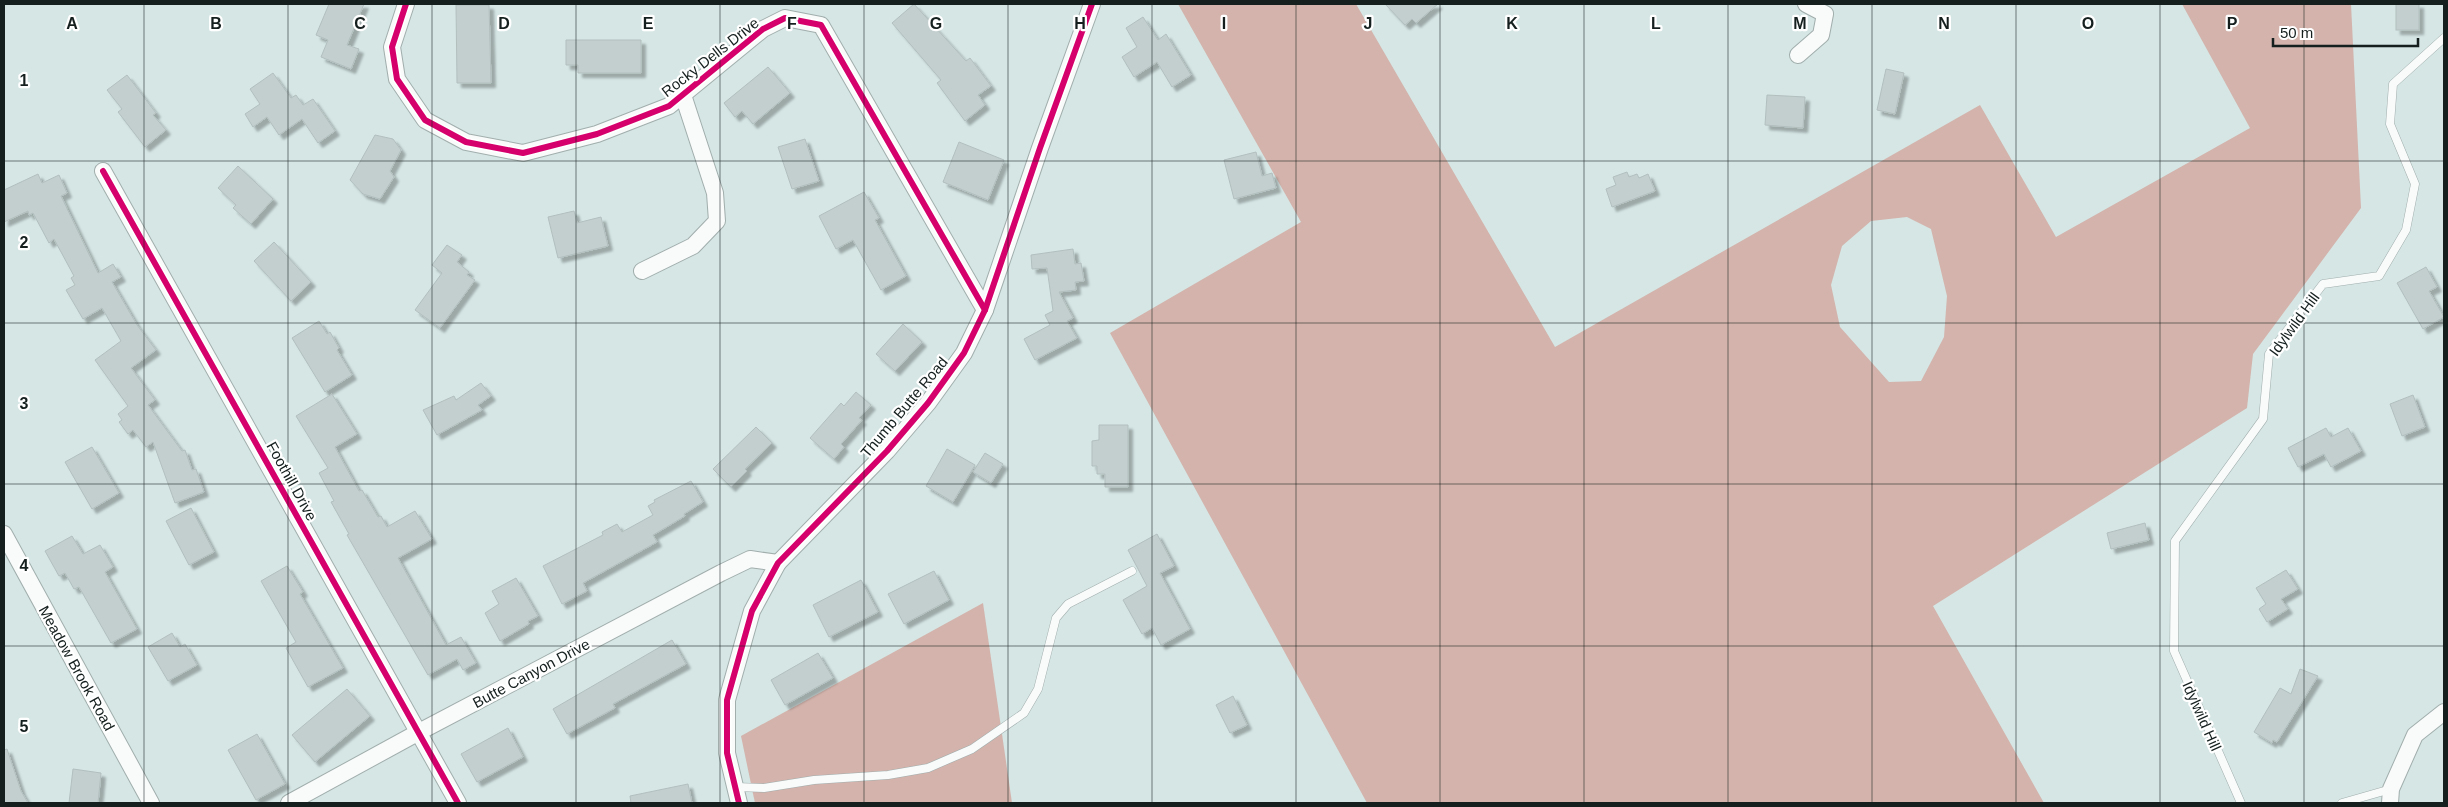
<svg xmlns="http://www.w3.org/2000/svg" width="2448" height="807" font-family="Helvetica,sans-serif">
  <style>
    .forest { fill: #d3b3ac; fill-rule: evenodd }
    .building { fill: #c2cfce; stroke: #b2bfbe; filter: url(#shadow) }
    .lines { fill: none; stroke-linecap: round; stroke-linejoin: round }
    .service-casing { stroke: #a1aeac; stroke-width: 9 }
    .minor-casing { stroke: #a1aeac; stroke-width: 18 }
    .service { stroke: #f9fbfb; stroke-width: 8 }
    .minor { stroke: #f9fbfb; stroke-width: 16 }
    .cycleway-casing { stroke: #fff; stroke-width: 9 }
    .cycleway { stroke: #d6006c; stroke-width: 6 }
    .grid { fill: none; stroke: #151f1e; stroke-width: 1; stroke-opacity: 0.55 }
    .labels { text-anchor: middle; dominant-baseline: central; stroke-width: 4.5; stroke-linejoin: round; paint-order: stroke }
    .street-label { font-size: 15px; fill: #151f1e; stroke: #fff }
    .grid-label { font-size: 16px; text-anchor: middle; font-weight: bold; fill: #151f1e; stroke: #fff; stroke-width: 4.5; stroke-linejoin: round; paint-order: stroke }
  </style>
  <defs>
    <filter id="shadow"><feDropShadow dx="4.5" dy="4.5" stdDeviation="1" flood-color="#0004"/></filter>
  </defs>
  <rect width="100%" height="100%" fill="#d5e6e4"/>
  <g class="forest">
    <path d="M1178,4H1356L1555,347L1980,105L2056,237L2250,128L2182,4H2351L2361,208L2253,354L2247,408L1933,606L2044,803H1367L1110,333L1301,222ZM1907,217L1931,229L1947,296L1944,337L1921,381L1889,382L1840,327L1831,285L1842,246L1871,221Z"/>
    <path d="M983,603L1012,803H755L741,736Z"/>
  </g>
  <g class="building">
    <path d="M329,4H364L347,45L359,49L351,69L321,57L328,40L316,35Z"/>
    <path d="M914,4L966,61L970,58L991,86L978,95L985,105L965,121L937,83L941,80L892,23Z"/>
    <path d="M1385,4H1438L1416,23L1412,19L1405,25Z"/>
    <rect x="2396" y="4" width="23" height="26"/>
    <path d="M456,5H489L491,83H457Z"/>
    <path d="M1143,17L1158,40L1166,34L1191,75L1172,87L1157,62L1134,77L1122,57L1137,47L1126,28Z"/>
    <path d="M566,40H641V73H578V65H566Z"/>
    <path d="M768,67L790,93L753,124L742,111L735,117L724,103Z"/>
    <path d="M1886,69L1904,73L1895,114L1877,110Z"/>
    <path d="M273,73L291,98L296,95L303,105L313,99L335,131L318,143L302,119L279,135L267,117L253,127L245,114L260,104L250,89Z"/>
    <path d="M127,75L156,113L153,115L166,130L145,147L118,112L122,109L107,90Z"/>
    <path d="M1767,95L1805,97L1803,128L1765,125Z"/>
    <path d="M375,135L393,139L401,150L390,171L394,177L380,199L363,194L350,180Z"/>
    <path d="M805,139L819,181L792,189L778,147Z"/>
    <path d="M959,142L1004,160L988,200L943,182Z"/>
    <path d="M1256,152L1262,176L1272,173L1276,188L1234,199L1224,160Z"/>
    <path d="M238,166L273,199L251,224L233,208L236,205L218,188Z"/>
    <path d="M1627,172L1629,177L1637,174L1639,178L1648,174L1655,191L1612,207L1606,189L1616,185L1613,177Z"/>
    <path d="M38,174L42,183L59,175L67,193L61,196L98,273L113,264L121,277L112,282L137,325L156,350L131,368L155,400L148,405L182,451L185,450L192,470L196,469L204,492L175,503L153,442L146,447L133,430L128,434L119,422L122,420L118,414L128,406L95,360L121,341L102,308L83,319L66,290L75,285L71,278L74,276L54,239L49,243L33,213L29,215L28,211L4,222V190Z"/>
    <path d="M864,192L879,218L875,220L906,276L881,290L853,240L836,249L819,216Z"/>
    <path d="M574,211L577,223L601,217L608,246L558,258L548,217Z"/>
    <path d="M274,242L311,282L291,301L254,261Z"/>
    <path d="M447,245L462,255L457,262L469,272L467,275L475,280L440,328L415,310L442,273L432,265Z"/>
    <path d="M1073,249L1075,264L1081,263L1084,281L1075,282L1076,290L1059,292L1073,318L1067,321L1077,338L1035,360L1024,339L1050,325L1045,315L1053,311L1047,268L1032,269L1031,255Z"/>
    <path d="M2426,267L2437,287L2429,291L2444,317L2423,329L2397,283Z"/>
    <path d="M319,321L327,334L330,332L339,348L337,350L352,375L325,392L292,338Z"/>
    <path d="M903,324L922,342L895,371L876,354Z"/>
    <path d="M481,383L491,396L478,405L482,410L437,435L423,410L454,396L456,400Z"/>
    <path d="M856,392L871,405L859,418L862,420L841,444L844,447L834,459L810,438L841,403L844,406Z"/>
    <path d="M332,394L357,434L335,447L359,491L362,490L378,517L381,516L387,527L415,511L432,539L398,558L446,645L461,637L476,663L463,670L457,659L428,675L347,535L349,534L331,502L334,501L319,473L328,468L296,416Z"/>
    <path d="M2413,395L2425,427L2402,436L2390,404Z"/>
    <path d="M1099,425H1128V487H1105V474H1097V466H1092V441L1099,440Z"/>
    <path d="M756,427L772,443L745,469L747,471L731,487L713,469Z"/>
    <path d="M2326,428L2331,437L2348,428L2361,451L2331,467L2324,454L2298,467L2288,448Z"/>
    <path d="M92,447L119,493L92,509L65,462Z"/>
    <path d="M947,449L975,465L953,502L926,486Z"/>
    <path d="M985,453L1003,464L991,483L973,472Z"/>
    <path d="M691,481L703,502L684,514L685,516L653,535L657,542L583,583L587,591L562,604L543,566L603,535L602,532L617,524L622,532L653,515L648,506L655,502L654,500Z"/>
    <path d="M191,508L214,552L189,565L166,521Z"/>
    <path d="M2145,523L2149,540L2111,549L2107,533Z"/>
    <path d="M1157,534L1174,566L1160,573L1190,629L1161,645L1152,628L1142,634L1123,600L1147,586L1128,550Z"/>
    <path d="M72,536L83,554L100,545L113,567L105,572L137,629L111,643L79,587L74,589L65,573L59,576L45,551Z"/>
    <path d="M287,566L303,592L300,594L343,668L308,687L286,648L296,642L261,581Z"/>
    <path d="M2286,570L2298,589L2281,599L2288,609L2267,622L2259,609L2266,604L2256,588Z"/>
    <path d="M934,571L949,600L904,624L888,594Z"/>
    <path d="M516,578L538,616L528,621L529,624L500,641L485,613L499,604L492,591Z"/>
    <path d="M861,580L878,612L829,637L813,605Z"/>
    <path d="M172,633L180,647L185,644L197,665L168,681L148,647Z"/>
    <path d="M672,640L686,664L613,704L615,708L567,734L553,709Z"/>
    <path d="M818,653L833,678L785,705L771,680Z"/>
    <path d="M2300,669L2318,676L2277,742L2273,740L2272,743L2254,732L2280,688L2291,694Z"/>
    <path d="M347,689L370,716L315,762L292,735Z"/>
    <path d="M1233,696L1247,725L1230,733L1216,705Z"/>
    <path d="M508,728L523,757L477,782L461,754Z"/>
    <path d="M257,734L285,784L256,800L228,750Z"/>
    <path d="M7,749L21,791L28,803H4V750Z"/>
    <path d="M73,769L101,773L98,803H69Z"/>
    <path d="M688,784L692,803H631L630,796Z"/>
  </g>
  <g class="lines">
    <g class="service-casing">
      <g id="service">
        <path d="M735,787L764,788L814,780L888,775L928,768L972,749L1024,713L1038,689L1056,618L1068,604L1132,571"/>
        <path d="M2241,803L2174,651L2175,541L2263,419L2269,354L2323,284L2379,276L2406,230L2415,184L2390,124L2393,84L2444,38"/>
        <path d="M2342,803L2391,789"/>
      </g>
    </g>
    <g class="minor-casing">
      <g id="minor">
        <path d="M406,4L392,47L397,79L425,120L466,142L523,153L597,134L669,106L763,29L785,18L821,25L985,310"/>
        <path d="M1798,55L1821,35L1825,14L1806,4"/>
        <path d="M103,171L458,803"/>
        <path d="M642,271L693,246L717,221L715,193L683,95"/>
        <path d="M4,534L151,803"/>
        <path d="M289,803L419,732L721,573L750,559L778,563"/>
        <path d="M739,803L727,753V700L752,611L778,563L887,451L928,403L964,353L985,310L1040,148L1092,4"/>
        <path d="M2390,803L2391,789L2415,735L2444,712"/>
      </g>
    </g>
    <use href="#service" class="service"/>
    <use href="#minor" class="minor"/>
    <g class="cycleway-casing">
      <g id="cycleway">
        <path d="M406,4L392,47L397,79L425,120L466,142L523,153L597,134L669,106L763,29L785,18L821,25L985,310"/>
        <path d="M103,171L458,803"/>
        <path d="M739,803L727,753V700L752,611L778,563L887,451L928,403L964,353L985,310L1040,148L1092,4"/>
      </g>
    </g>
    <use href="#cycleway" class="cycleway"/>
  </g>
  <path class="grid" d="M144,4V803M288,4V803M432,4V803M576,4V803M720,4V803M864,4V803M1008,4V803M1152,4V803M1296,4V803M1440,4V803M1584,4V803M1728,4V803M1872,4V803M2016,4V803M2160,4V803M2304,4V803M4,161H2444M4,323H2444M4,484H2444M4,646H2444"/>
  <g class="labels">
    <g class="street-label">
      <text transform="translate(710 57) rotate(-38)">Rocky Dells Drive</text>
      <text transform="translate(2294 324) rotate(-54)">Idylwild Hill</text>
      <text transform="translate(904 407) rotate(-50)">Thumb Butte Road</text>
      <text transform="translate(292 481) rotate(61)">Foothill Drive</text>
      <text transform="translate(77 668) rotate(61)">Meadow Brook Road</text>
      <text transform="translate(531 673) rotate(-28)">Butte Canyon Drive</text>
      <text transform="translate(2202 716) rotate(66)">Idylwild Hill</text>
    </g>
  </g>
  <g class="grid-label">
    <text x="72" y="29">A</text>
    <text x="216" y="29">B</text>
    <text x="360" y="29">C</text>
    <text x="504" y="29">D</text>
    <text x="648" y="29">E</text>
    <text x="792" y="29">F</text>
    <text x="936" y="29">G</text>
    <text x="1080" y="29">H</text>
    <text x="1224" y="29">I</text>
    <text x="1368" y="29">J</text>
    <text x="1512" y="29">K</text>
    <text x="1656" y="29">L</text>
    <text x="1800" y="29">M</text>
    <text x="1944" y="29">N</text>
    <text x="2088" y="29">O</text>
    <text x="2232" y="29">P</text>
    <text x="24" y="86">1</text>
    <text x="24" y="248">2</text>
    <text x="24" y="409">3</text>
    <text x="24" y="571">4</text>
    <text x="24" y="732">5</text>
  </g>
  <rect width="2448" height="807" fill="none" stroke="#151f1e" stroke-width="10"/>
  <path d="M2273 38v8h145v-8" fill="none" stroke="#151f1e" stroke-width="2.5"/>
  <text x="2280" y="38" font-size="15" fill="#151f1e" stroke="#ffffff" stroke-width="4" paint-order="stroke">50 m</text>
</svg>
